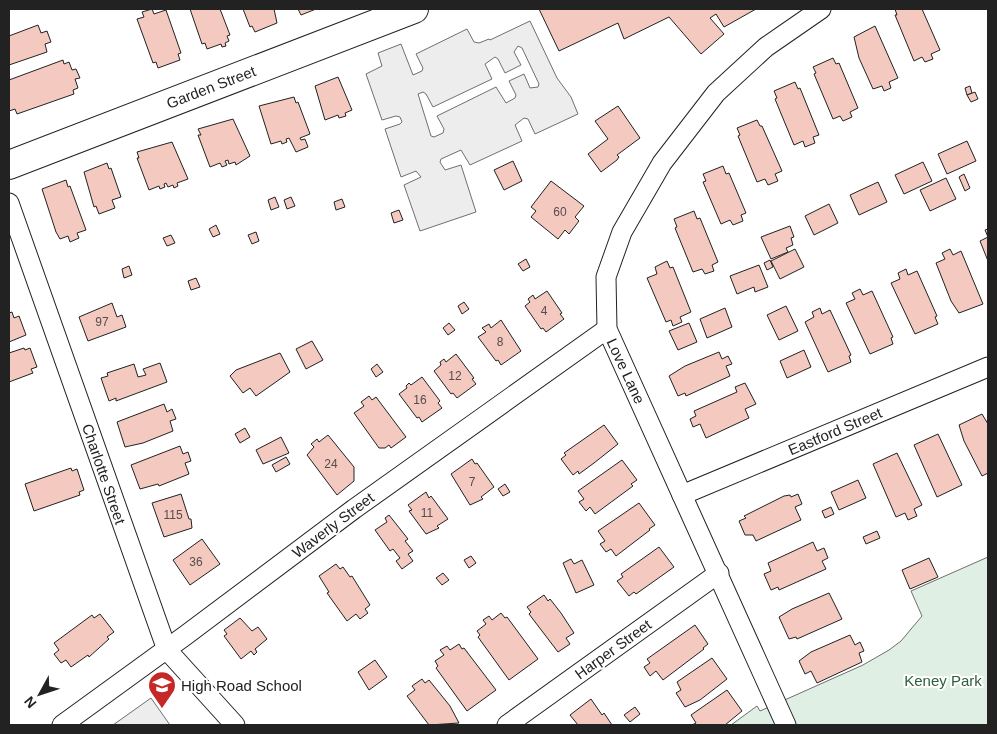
<svg xmlns="http://www.w3.org/2000/svg" width="997" height="734" font-family="Arial,sans-serif">
  <style>
    .green { fill: #e0efe3; stroke: #6f6f6f }
    .parking { fill: #ededed; stroke: #6f6f6f; fill-rule: evenodd }
    .building { fill: #f3c9c0; stroke: #222 }
    .lines { fill: none; stroke-linecap: round; stroke-linejoin: round }
    .street-casing { stroke: #222; stroke-width: 21 }
    .secondary-casing { stroke: #222; stroke-width: 30 }
    .street { stroke: #fff; stroke-width: 19 }
    .secondary { stroke: #fff; stroke-width: 28 }
    .labels { text-anchor: middle; dominant-baseline: central; stroke-width: 4; stroke-linejoin: round; paint-order: stroke }
    .number-label { font-size: 12px; fill: #564c4a }
    .street-label { font-size: 15px; fill: #222; stroke: #fff }
    .park-label { font-size: 15px; fill: #2f5e38; stroke: #fff }
    .poi-label { font-size: 15px; fill: #222; stroke: #fff; text-anchor: start }
  </style>
  <rect width="100%" height="100%" fill="#fff"/>
  <path class="green" d="M988,557V725H731L757,706L760,711L863,665L889,650L901,641L922,616L911,591Z"/>
  <g class="parking">
    <path d="M530,21L557,78L571,97L578,114L535,134L528,119L524,118L515,125L522,141L470,165L461,150L441,159L440,162L445,170L461,165L476,212L420,231L404,185L421,177L416,171L401,177L385,129L400,124L402,122L400,117L396,116L382,120L366,74L382,66L378,53L401,44L413,75L422,71L423,68L416,54L467,29L474,42L479,43L489,39L490,40ZM518,46L522,48L539,84L538,87L530,88L524,74L509,81L516,95L515,98L506,103L496,87L437,116L444,129L443,133L434,137L431,136L418,94L423,92L426,94L433,107L492,79L485,64L495,57L498,59L505,73L521,65L514,52Z"/>
    <path d="M151,698L170,725H113Z"/>
  </g>
  <g class="building">
    <path d="M152,9L154,14L166,10L181,53L178,54L180,60L158,68L156,62L153,63L137,19L144,17L142,12Z"/>
    <path d="M190,9H220L230,35L227,36L229,41L225,43L226,46L222,47L221,44L207,49L205,43L202,44Z"/>
    <path d="M243,9H274L277,23L255,32L252,26L250,27Z"/>
    <path d="M298,9H316L301,15Z"/>
    <path d="M539,9H756L724,27L716,14L710,18L724,34L701,54L669,17L624,39L618,23L559,51Z"/>
    <path d="M895,9H922L940,50L931,54L933,59L925,62L922,57L914,61L895,15H897Z"/>
    <path d="M38,25L41,33L47,31L51,42L45,44L47,52L9,65V36Z"/>
    <path d="M875,26L898,78L889,82L891,88L884,91L882,86L873,89L859,58L854,37Z"/>
    <path d="M833,58L836,64L839,63L858,108L850,112L852,117L843,121L840,116L833,119L814,74L816,73L813,67Z"/>
    <path d="M63,60L64,64L69,62L72,70L76,69L80,78L75,79L78,88L73,90L74,94L17,114L15,109L9,111V80Z"/>
    <path d="M338,77L352,110L345,113L346,116L339,118L338,115L325,120L315,86Z"/>
    <path d="M795,82L798,89L800,88L819,135L813,137L815,143L805,147L803,141L794,145L775,99L777,98L774,91Z"/>
    <path d="M970,86L972,93L967,95L965,88Z"/>
    <path d="M975,92L978,99L971,102L967,95Z"/>
    <path d="M294,97L296,103L298,102L310,134L300,138L301,140L305,139L308,147L296,152L289,138L286,139L287,142L282,144L281,141L271,144L259,106Z"/>
    <path d="M618,106L640,138L617,155L619,157L617,160L601,172L588,154L608,139L595,121Z"/>
    <path d="M233,119L250,156L236,165L235,162L229,164L228,160L225,161L227,165L222,167L220,163L210,167L198,135H201L198,129Z"/>
    <path d="M757,120L760,126H762L782,171L775,174L778,181L768,185L765,179L757,182L738,136L740,135L737,128Z"/>
    <path d="M967,141L976,161L947,174L938,154Z"/>
    <path d="M172,142L188,179L177,183L178,186L174,188L173,185L168,187L166,183L164,184L165,187L160,189L159,186L149,190L137,158H139L137,152Z"/>
    <path d="M513,161L522,181L504,190L494,170Z"/>
    <path d="M923,162L932,181L904,194L895,175Z"/>
    <path d="M107,163L109,169L111,168L121,197L112,200L115,208L99,214L96,206L94,207L84,172Z"/>
    <path d="M723,166L726,174L729,173L746,213L741,215L743,221L733,225L730,220L721,224L703,182L706,181L703,174Z"/>
    <path d="M964,174L970,188L965,191L959,177Z"/>
    <path d="M946,178L956,199L930,211L920,190Z"/>
    <path d="M66,180L68,187L70,186L86,230L77,233L79,238L70,242L68,236L60,239L56,232L42,189Z"/>
    <path d="M551,181L584,206L575,217L579,221L569,234L565,230L558,239L531,217L536,211L531,207Z"/>
    <path d="M878,182L887,202L859,215L850,195Z"/>
    <path d="M275,197L279,207L271,210L268,200Z"/>
    <path d="M291,197L295,206L287,209L284,200Z"/>
    <path d="M342,199L345,207L336,210L334,202Z"/>
    <path d="M829,204L838,223L814,235L805,216Z"/>
    <path d="M399,210L403,220L394,223L391,213Z"/>
    <path d="M694,211L697,219L700,218L718,262L712,265L714,271L705,274L702,269L693,272L675,228L677,227L674,219Z"/>
    <path d="M216,225L220,234L213,237L209,229Z"/>
    <path d="M790,226L794,237L791,238L793,245L786,248L788,252L771,259L761,237Z"/>
    <path d="M988,229V261L980,241L988,237L985,230Z"/>
    <path d="M256,232L259,241L252,244L248,235Z"/>
    <path d="M171,235L175,243L167,246L163,238Z"/>
    <path d="M795,249L804,267L780,279L771,261Z"/>
    <path d="M950,249L953,255L961,251L983,304L959,313L951,301L936,263L945,259L942,253Z"/>
    <path d="M526,259L530,267L523,271L518,264Z"/>
    <path d="M770,260L773,267L767,270L764,263Z"/>
    <path d="M667,261L670,268L673,267L691,312L680,317L682,322L673,326L671,320L666,322L647,278L657,274L655,267Z"/>
    <path d="M759,265L768,287L755,292L754,287L737,294L730,276Z"/>
    <path d="M129,266L132,275L124,278L122,269Z"/>
    <path d="M906,269L908,275L917,271L937,316L935,317L938,324L915,334L891,283L900,279L898,273Z"/>
    <path d="M196,278L200,287L191,290L188,281Z"/>
    <path d="M860,289L863,295L872,291L893,337L891,338L893,344L870,354L846,303L855,299L852,293Z"/>
    <path d="M547,291L562,313L560,314L564,319L546,332L543,328L541,329L525,306L530,302L528,299L533,295L535,299Z"/>
    <path d="M464,302L469,309L462,314L458,306Z"/>
    <path d="M112,303L117,317L122,315L126,327L88,341L79,317Z"/>
    <path d="M786,306L798,331L779,340L767,315Z"/>
    <path d="M725,308L732,327L707,338L700,319Z"/>
    <path d="M820,308L822,314L830,310L851,355L849,356L851,362L828,372L805,322L814,317L812,312Z"/>
    <path d="M12,312L14,318L19,316L26,335L9,342V313Z"/>
    <path d="M501,320L521,351L501,365L498,360L496,361L478,337L486,332L482,328L489,324L491,328Z"/>
    <path d="M449,323L455,330L448,335L443,328Z"/>
    <path d="M689,323L697,342L678,350L669,331Z"/>
    <path d="M312,341L323,360L306,369L296,349Z"/>
    <path d="M24,348L25,350L30,348L37,367L31,369L33,373L9,382V353Z"/>
    <path d="M804,350L811,367L787,378L780,361Z"/>
    <path d="M719,352L722,359L728,356L732,364L726,366L730,376L686,396L685,393L678,396L669,376L685,366Z"/>
    <path d="M280,353L290,372L256,396L250,388L243,393L230,376L236,370Z"/>
    <path d="M456,354L474,378L472,379L476,384L457,398L453,393L451,394L434,371L441,365L440,362L444,359L446,362Z"/>
    <path d="M160,363L167,382L116,401V398L109,401L101,378L108,376L107,373L134,364L138,377L146,375L143,369Z"/>
    <path d="M377,364L383,372L376,377L371,369Z"/>
    <path d="M422,377L440,401L438,403L442,408L422,422L419,417L417,418L399,394L407,388L406,386L409,383L411,385Z"/>
    <path d="M745,383L756,404L745,409L749,418L706,438L700,424L693,427L690,419L696,416L694,411L737,392L735,387Z"/>
    <path d="M369,396L372,400L376,397L406,437L391,448L389,445L385,448H379L354,413L364,406L361,402Z"/>
    <path d="M164,404L167,412L172,409L176,419L170,421L173,431L143,443L125,447L117,422Z"/>
    <path d="M982,414L988,424V473L982,476L964,441L959,425Z"/>
    <path d="M604,425L618,444L594,463L579,474L578,471L573,475L561,459L566,455L564,453Z"/>
    <path d="M245,428L250,437L240,443L235,434Z"/>
    <path d="M938,434L962,485L937,497L914,445Z"/>
    <path d="M328,435L354,467V481L337,495L307,455L314,447L311,444L317,439L319,442Z"/>
    <path d="M281,437L289,453L263,464L256,450Z"/>
    <path d="M180,446L183,454L188,452L191,461L185,463L189,474L159,486L158,484L140,489L131,465Z"/>
    <path d="M897,453L922,505L914,509L917,516L908,520L905,513L896,517L873,464Z"/>
    <path d="M286,457L290,464L276,472L272,465Z"/>
    <path d="M472,459L475,464L477,463L494,487L481,497L483,499L470,505L451,474Z"/>
    <path d="M622,460L637,480L631,484L633,486L595,514L590,507L586,511L579,502L584,499L578,491Z"/>
    <path d="M71,468L72,471L77,469L84,490L79,492L80,495L34,511L25,484Z"/>
    <path d="M858,480L866,498L839,510L831,492Z"/>
    <path d="M505,484L510,492L503,496L498,489Z"/>
    <path d="M426,492L429,498L431,496L448,519L437,526L439,528L426,534L409,511L412,510L408,505Z"/>
    <path d="M181,494L189,519H191L192,528L164,537L152,503Z"/>
    <path d="M798,494L802,504L795,507L801,520L756,541L753,535H745L739,521L746,518L744,516L784,496L790,495L791,497Z"/>
    <path d="M639,503L655,525L649,529L650,530L616,556L611,549L606,552L600,544L605,541L598,531Z"/>
    <path d="M831,507L834,514L825,518L822,511Z"/>
    <path d="M389,515L408,539L405,541L413,551L408,554L413,561L402,569L396,561L400,558L393,549L390,551L375,530L387,522L385,518Z"/>
    <path d="M877,531L880,538L866,544L863,537Z"/>
    <path d="M202,539L220,564L190,585L173,560Z"/>
    <path d="M813,542L817,551L824,548L828,558L822,561L826,569L779,590L778,587L771,590L764,574L771,571L768,563Z"/>
    <path d="M659,547L674,567L636,594L634,592L629,596L617,581L623,577L621,574Z"/>
    <path d="M471,556L476,563L469,568L464,560Z"/>
    <path d="M929,558L938,577L910,589L902,570Z"/>
    <path d="M571,559L574,564L582,560L594,585L576,593L563,563Z"/>
    <path d="M336,564L340,569L343,567L350,577L352,576L370,605L365,609L368,613L360,619L356,614L347,621L327,593L329,592L319,576Z"/>
    <path d="M443,573L449,580L442,585L436,578Z"/>
    <path d="M829,593L842,619L797,639L796,637L789,639L779,617L792,609Z"/>
    <path d="M544,595L548,601L550,599L561,613L574,633L566,638L570,644L558,652L529,614L531,612L527,607Z"/>
    <path d="M501,613L505,618L507,617L538,659L509,680L478,637L480,635L477,631L486,624L483,620L489,616L492,620Z"/>
    <path d="M100,614L114,632L107,637L109,639L89,657L88,655L71,667L66,660L61,663L54,654L59,650L54,643L92,615L94,618Z"/>
    <path d="M240,618L252,631L258,627L267,639L255,649L257,652L254,655L251,651L241,659L224,636L227,634L224,630Z"/>
    <path d="M695,625L708,644L703,648L704,649L663,680L656,671L650,676L644,667L650,663L647,659Z"/>
    <path d="M850,635L855,645L860,642L864,651L859,653L862,662L817,683L811,671L805,674L799,661L811,652Z"/>
    <path d="M459,644L462,649L464,648L496,690L467,711L436,668L438,666L435,661L444,655L440,650L447,646L450,650Z"/>
    <path d="M712,658L727,679L700,700L685,707L676,693L681,690L677,682Z"/>
    <path d="M375,660L387,677L369,690L358,672Z"/>
    <path d="M422,679L425,683L429,680L450,706L459,723L429,725L407,696L415,690L412,686Z"/>
    <path d="M727,690L742,711L725,725H692L696,723L691,715Z"/>
    <path d="M591,699L602,715L604,713L612,725H578L570,715Z"/>
    <path d="M635,707L640,714L630,722L624,715Z"/>
  </g>
  <g class="lines">
    <g class="street-casing">
      <g id="street">
        <path d="M9,203L167,650L235,725"/>
        <path d="M682,495L988,367"/>
        <path d="M62,725L186,635L354,509L607,329"/>
        <path d="M507,725L719,573"/>
        <path d="M786,725L607,329L606,277L622,232L662,163L716,93L766,47L821,9"/>
      </g>
    </g>
    <g class="secondary-casing">
      <path id="secondary" d="M9,165L414,9"/>
    </g>
    <use href="#street" class="street"/>
    <use href="#secondary" class="secondary"/>
  </g>
  <defs>
    <g id="school-pin" transform="scale(1.4375)"><path d="M0 17L-7.5 6A9.5 9.5 0 1 1 7.5 6Z" fill="#c62828" stroke="#fff"/><path d="M0-5L7-2L0 1L-7-2ZM-4 1L0 2.5L4 1V4Q0 6-4 4Z" fill="#fff"/></g>
  </defs>
  <g fill-rule="evenodd">
    <use href="#school-pin" x="162" y="685"/>
  </g>
  <g class="labels">
    <g class="number-label">
      <text x="560" y="212">60</text>
      <text x="544" y="311">4</text>
      <text x="102" y="322">97</text>
      <text x="500" y="342">8</text>
      <text x="455" y="376">12</text>
      <text x="420" y="400">16</text>
      <text x="331" y="464">24</text>
      <text x="472" y="482">7</text>
      <text x="427" y="513">11</text>
      <text x="173" y="515">115</text>
      <text x="196" y="562">36</text>
    </g>
    <g class="street-label">
      <text transform="translate(211 87) rotate(-21)">Garden Street</text>
      <text transform="translate(626 371) rotate(65)">Love Lane</text>
      <text transform="translate(835 431) rotate(-23)">Eastford Street</text>
      <text transform="translate(104 474) rotate(71)">Charlotte Street</text>
      <text transform="translate(333 525) rotate(-37)">Waverly Street</text>
      <text transform="translate(613 649) rotate(-36)">Harper Street</text>
    </g>
    <g class="park-label">
      <text x="943" y="680">Keney Park</text>
    </g>
    <g class="poi-label">
      <text x="181" y="685">High Road School</text>
    </g>
  </g>
  <rect width="997" height="734" fill="none" stroke="#222222" stroke-width="20"/>
  <g transform="translate(40 694) rotate(230)" stroke="#ffffff" stroke-width="4" paint-order="stroke">
  <path d="M0-4L9 19L0 12L-9 19Z" fill="#222222"/>
  <text y="-8" font-size="14" font-weight="bold" text-anchor="middle" fill="#222222">N</text>
  </g>
</svg>
